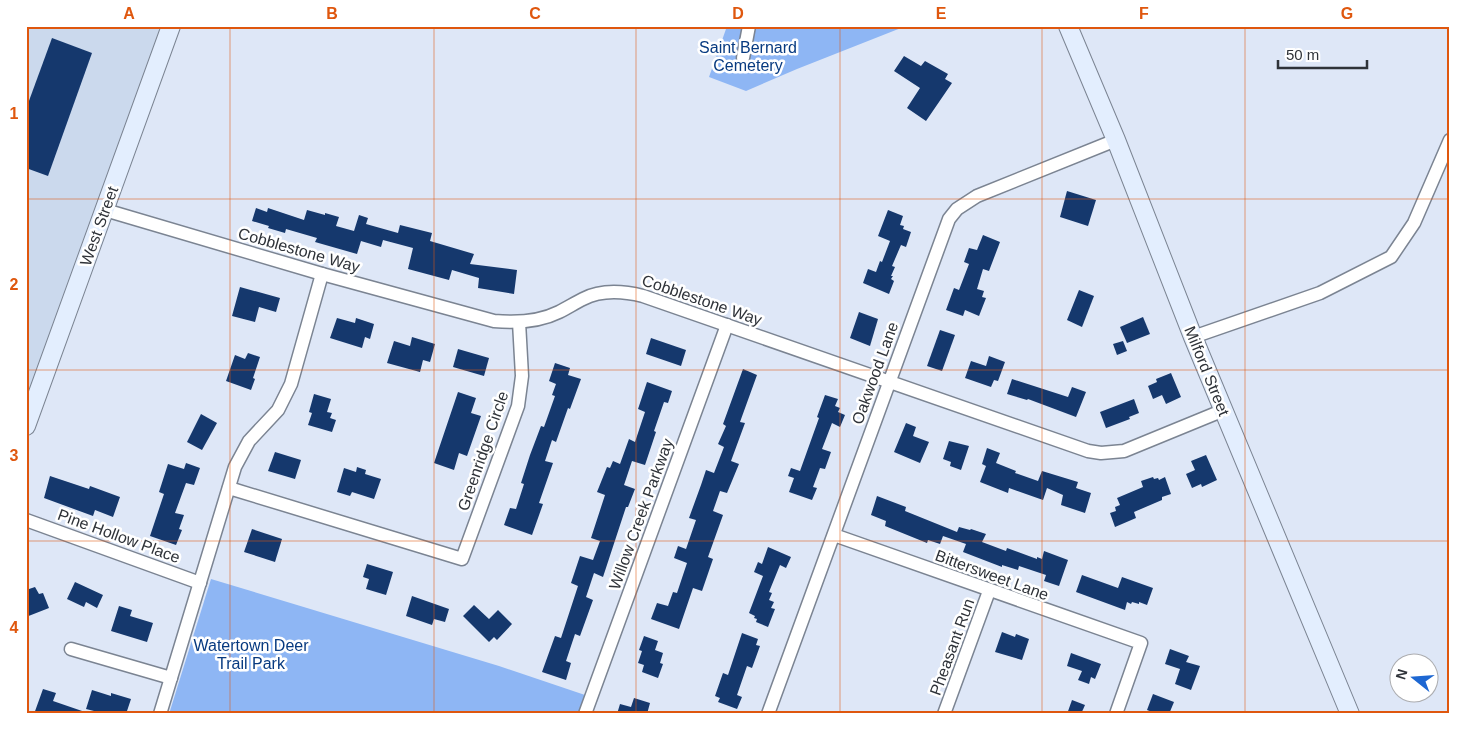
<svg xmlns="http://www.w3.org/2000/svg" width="1476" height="740" font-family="Arial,sans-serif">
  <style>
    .built { fill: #cbd9ed }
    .green { fill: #8eb6f4 }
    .building { fill: #15386d }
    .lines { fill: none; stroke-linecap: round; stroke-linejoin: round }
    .street-casing { stroke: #7b8492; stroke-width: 15 }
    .secondary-casing { stroke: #7b8492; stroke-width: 20 }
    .street { stroke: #fff; stroke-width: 12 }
    .secondary { stroke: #e3eefe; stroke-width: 18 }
    .grid { fill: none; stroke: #df570e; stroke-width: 1; stroke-opacity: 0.55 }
    .labels { text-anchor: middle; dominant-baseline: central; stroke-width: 5; stroke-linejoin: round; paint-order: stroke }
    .park-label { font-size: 16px; fill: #073a80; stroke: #fff }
    .street-label { font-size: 16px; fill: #2f3339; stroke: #fff }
    .neatline { fill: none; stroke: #df570e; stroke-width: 2 }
    .grid-label { font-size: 16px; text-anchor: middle; font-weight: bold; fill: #df570e }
  </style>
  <rect width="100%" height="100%" fill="#dee7f7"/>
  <path class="built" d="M26,26H163L26,403Z"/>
  <g class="green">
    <path d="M721,26H906L797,69L746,91L709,77L726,29Z"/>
    <path d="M211,579L499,666L585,695L578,714H169Z"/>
  </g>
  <g class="building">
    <path d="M52,38L92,53L48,176L26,168V109Z"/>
    <path d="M904,56L921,66L925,61L948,74L945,79L952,83L926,121L907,108L920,88L894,71Z"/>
    <path d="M1067,191L1096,200L1088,226L1060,217Z"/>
    <path d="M256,208L267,212L268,208L304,220L307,210L325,215V213L339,217L336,226L354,231L359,215L368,218L366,224L398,233L400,225L432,233L430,241L474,254L470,264L517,270L514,294L478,288L479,278L452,270L449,280L408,269L413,248L383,240L381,247L361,241L357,254L315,242L317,238L286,229L285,233L268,228L269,226L252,221Z"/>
    <path d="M888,210L903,216L900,225L904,226L903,229L911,232L906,247L901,245L892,266L895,267L891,276H893L891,279L894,281L889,294L863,283L868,269L876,272L880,261L882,262L890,241L878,236Z"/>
    <path d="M983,235L1000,242L989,271L983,269L977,289L984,291L982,297L986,298L979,316L965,310L963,316L946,310L954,288L959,290L969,264L964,262L969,248L977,250Z"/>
    <path d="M240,287L280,298L276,312L259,307L255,322L232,316Z"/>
    <path d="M1079,290L1094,296L1082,327L1067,320Z"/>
    <path d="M859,312L878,319L870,346L850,338Z"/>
    <path d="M1143,317L1150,334L1127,343L1120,327Z"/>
    <path d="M337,318L355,323L356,318L374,324L370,339L365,337L362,348L330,338Z"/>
    <path d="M940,330L955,335L942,371L927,366Z"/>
    <path d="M412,337L435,344L430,362L423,360L420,372L387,363L394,341L410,346Z"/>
    <path d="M651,338L686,350L681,366L646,354Z"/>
    <path d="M1123,341L1127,351L1117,355L1113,344Z"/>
    <path d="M458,349L489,358L484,376L453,367Z"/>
    <path d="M248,353L260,357L253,378L255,379L251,390L226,381L235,355L245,359Z"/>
    <path d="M989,356L1005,362L998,381L994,380L991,387L965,378L971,361L986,366Z"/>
    <path d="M555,363L570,368L568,375L581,379L570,409L568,408L556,442L552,440L545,461L553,463L539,503L543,504L532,535L504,525L510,508L516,509L524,484L521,483L530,455L541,426L544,427L555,396L552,395L556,384L549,381Z"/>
    <path d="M743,369L757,375L740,422L745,423L731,461L739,464L727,493L720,491L713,511L723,515L708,557L713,559L702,591L693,588L679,629L651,619L657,603L668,606L673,592L677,593L687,563L674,558L678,546L686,549L696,520L689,518L701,485L706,470L714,473L724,447L718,444L726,426L723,424Z"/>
    <path d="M1171,373L1181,397L1166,404L1162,395L1153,399L1148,386L1157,382L1156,379Z"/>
    <path d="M1012,379L1068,397L1072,387L1086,392L1076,417L1028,399L1027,400L1007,394Z"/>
    <path d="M647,382L672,391L668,403L664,402L654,431L656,432L645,465L632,461L624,485L635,489L628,507H626L603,577L594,573L586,597L593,600L580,636L575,634L566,661L571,663L566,680L542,672L555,636L561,638L578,586L571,583L580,556L593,560L600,541L591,538L605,495L597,492L607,467L610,468L613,461L620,464L629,439L635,442L645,412L638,409Z"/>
    <path d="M458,392L476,398L471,413L481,416L467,456L459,453L454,470L434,463Z"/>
    <path d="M314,394L331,399L327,412L332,413L330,418L336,420L332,432L308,425L312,413L309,412Z"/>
    <path d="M825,395L838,399L835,406L840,408L838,412L845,415L840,427L832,423L822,449L831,452L825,469L820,468L813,487L817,488L812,500L789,492L794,478L788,476L791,468L800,471L819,418L817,417Z"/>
    <path d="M1134,399L1139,413L1129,417L1130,419L1106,428L1100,412Z"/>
    <path d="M201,414L217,423L202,450L187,442Z"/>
    <path d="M906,423L916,427L913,436L929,442L920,463L894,452Z"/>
    <path d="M949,441L969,446L961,470L950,466L951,462L943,459Z"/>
    <path d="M987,448L1000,453L996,463L1016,471L1015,473L1038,481L1042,471L1078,482L1076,488L1091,493L1085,513L1061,505L1063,495L1047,488L1043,500L1009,488L1008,493L980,482L986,466L982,464Z"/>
    <path d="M275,452L301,460L295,479L268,471Z"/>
    <path d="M1206,455L1217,480L1202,487L1201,484L1192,488L1186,474L1195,470L1191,461Z"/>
    <path d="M186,463L200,468L194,485L186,483L175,513L184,515L179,529L182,530L176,545L150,536L164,494L159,492L168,464L184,469Z"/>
    <path d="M357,467L366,470L365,474L381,479L374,499L352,492L350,496L337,492L344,468L356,472Z"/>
    <path d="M50,476L89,489L90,486L120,497L113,517L95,510L93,516L44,498Z"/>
    <path d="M1153,477L1154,479L1158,478L1159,480L1165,477L1171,494L1162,497V500L1134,512L1136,518L1115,527L1110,513L1116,511L1115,507L1120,505L1117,498L1143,487L1141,481Z"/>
    <path d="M877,496L906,507L905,511L957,532L959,527L970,530L971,529L986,534L982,542L1006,551L1007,548L1037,559V557L1042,559L1044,551L1068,560L1059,586L1044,581L1046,575L1019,566L1018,570L1002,565V567L963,552L966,544L943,536L940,544L928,540L927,543L885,526L886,521L871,515Z"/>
    <path d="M252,529L282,539L275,562L244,552Z"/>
    <path d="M768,547L791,557L786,568L780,565L769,592L772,593L769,600L774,602L771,608L775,609L768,627L756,622L757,619L754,618L755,616L749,613L763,576L754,572L758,562L762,564Z"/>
    <path d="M367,564L393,572L386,595L366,589L369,579L363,577Z"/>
    <path d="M1082,575L1118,588L1122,577L1153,588L1147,605L1139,602V604L1132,602L1131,604L1127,602L1125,610L1076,592Z"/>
    <path d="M75,582L103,595L97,608L86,602L84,607L67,599Z"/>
    <path d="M35,587L39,594L43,593L49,608L26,617V590Z"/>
    <path d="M412,596L449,609L445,622L434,619L432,625L406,616Z"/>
    <path d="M474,605L489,619L498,610L512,624L497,640L494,637L489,642L463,616Z"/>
    <path d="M119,606L132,610L130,616L153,623L147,642L111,631Z"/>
    <path d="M1002,632L1015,637L1016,634L1029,639L1022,660L995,652Z"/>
    <path d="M742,633L758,639L756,645L760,646L752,668L747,666L737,695L742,697L737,709L718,702L720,698L715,696L723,673L728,675Z"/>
    <path d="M644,636L658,641L655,650L663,653L660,663L663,664L658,678L642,672L644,665L638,663L642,651L639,650Z"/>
    <path d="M1170,649L1189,656L1186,662L1200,666L1191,690L1175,684L1180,669L1165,664Z"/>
    <path d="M1071,653L1101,664L1095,679L1091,677L1089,684L1078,680L1082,671L1067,666Z"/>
    <path d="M43,689L56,693L53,701L85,712L84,714H34Z"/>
    <path d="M92,690L111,696V693L131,699L126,714H93L94,711L86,709Z"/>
    <path d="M1153,694L1174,702L1169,714H1157L1147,710Z"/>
    <path d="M634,698L650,703L647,714H617L620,704L631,707Z"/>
    <path d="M1072,700L1085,705L1081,714H1067Z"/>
  </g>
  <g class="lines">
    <g class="street-casing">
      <g id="street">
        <path d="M743,58L749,26"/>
        <path d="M105,210L322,274L494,321C516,323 539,322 559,312C567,308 575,303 583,299C602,289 623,291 643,296L1088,451L1101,453L1124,451L1224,410"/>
        <path d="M1193,337L1320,293L1391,257L1414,223L1450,140"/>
        <path d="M229,488L462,559L518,406L522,376L519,322"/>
        <path d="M26,520L200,583"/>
        <path d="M834,535L1141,643L1116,714"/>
        <path d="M71,649L171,678"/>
        <path d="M160,714L235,467L249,441L278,410L291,384L322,274"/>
        <path d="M585,714L727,325"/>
        <path d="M768,714L949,219L957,209L977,196L1116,140"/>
        <path d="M944,714L989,591"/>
      </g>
    </g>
    <g class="secondary-casing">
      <g id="secondary">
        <path d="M1068,26L1116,140L1193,337L1350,714"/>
        <path d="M26,426L171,26"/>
      </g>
    </g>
    <use href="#street" class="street"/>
    <use href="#secondary" class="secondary"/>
  </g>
  <path class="grid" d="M230,26V714M434,26V714M636,26V714M840,26V714M1042,26V714M1245,26V714M26,199H1450M26,370H1450M26,541H1450"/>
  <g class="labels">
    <g class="park-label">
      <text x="748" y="47">Saint Bernard<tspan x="748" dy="18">Cemetery</tspan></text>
      <text x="251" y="645">Watertown Deer<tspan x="251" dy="18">Trail Park</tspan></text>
    </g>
    <g class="street-label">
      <text transform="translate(99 226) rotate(-70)">West Street</text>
      <text transform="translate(299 250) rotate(16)">Cobblestone Way</text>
      <text transform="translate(702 300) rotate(19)">Cobblestone Way</text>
      <text transform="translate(1207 371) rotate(68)">Milford Street</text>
      <text transform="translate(875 373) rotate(-70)">Oakwood Lane</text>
      <text transform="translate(483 451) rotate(-71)">Greenridge Circle</text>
      <text transform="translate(641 514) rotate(-70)">Willow Creek Parkway</text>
      <text transform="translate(119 536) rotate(20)">Pine Hollow Place</text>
      <text transform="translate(992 575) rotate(20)">Bittersweet Lane</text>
      <text transform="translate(952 647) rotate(-70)">Pheasant Run</text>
    </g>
  </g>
  <rect width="1476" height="740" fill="none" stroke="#ffffff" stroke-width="55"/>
  <g transform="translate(1414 678) rotate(287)"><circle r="24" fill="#ffffff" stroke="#acadb0"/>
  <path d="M0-4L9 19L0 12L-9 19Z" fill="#1d67d2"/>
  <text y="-8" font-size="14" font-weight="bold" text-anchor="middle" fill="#2f3339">N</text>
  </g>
  <path d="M1278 60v8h89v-8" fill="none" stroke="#2f3339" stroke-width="2.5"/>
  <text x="1286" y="60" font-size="15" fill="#2f3339" stroke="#ffffff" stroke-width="4" paint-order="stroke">50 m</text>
  <rect x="28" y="28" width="1420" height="684" class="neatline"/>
  <g class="grid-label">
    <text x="129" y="19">A</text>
    <text x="332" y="19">B</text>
    <text x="535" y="19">C</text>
    <text x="738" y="19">D</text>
    <text x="941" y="19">E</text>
    <text x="1144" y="19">F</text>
    <text x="1347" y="19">G</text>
    <text x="14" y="119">1</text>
    <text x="14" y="290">2</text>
    <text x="14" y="461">3</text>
    <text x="14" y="633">4</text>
  </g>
</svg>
